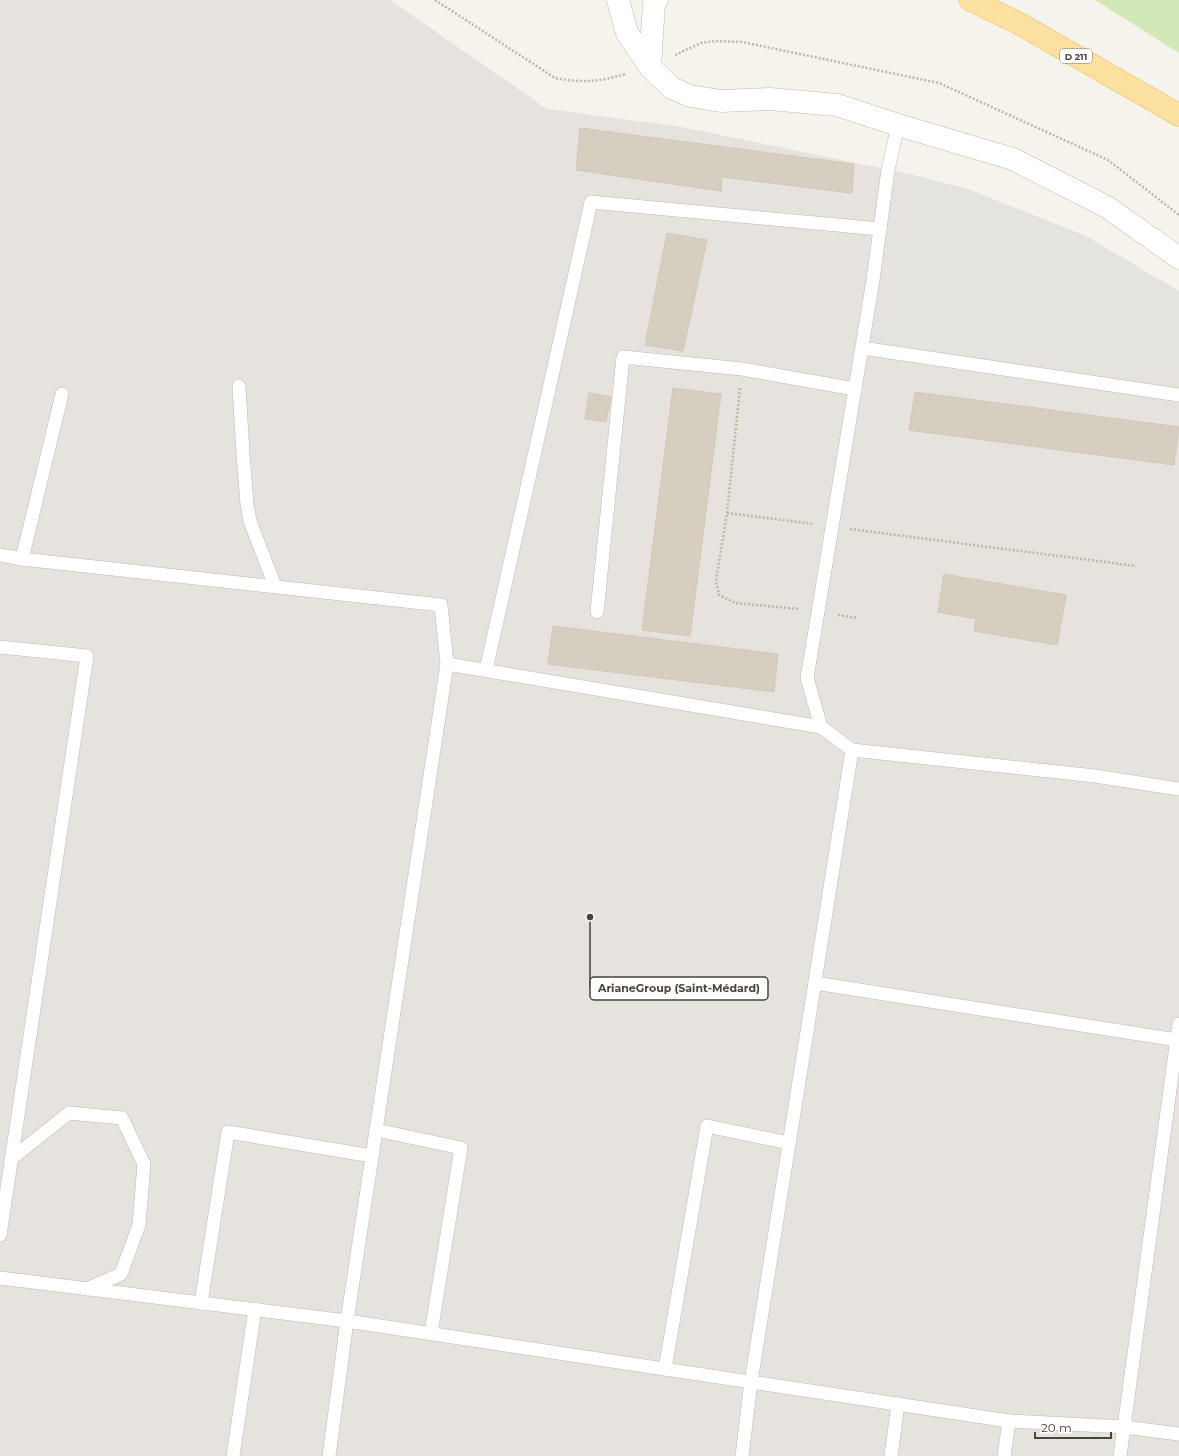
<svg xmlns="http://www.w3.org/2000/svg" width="1179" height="1456" font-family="Montserrat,sans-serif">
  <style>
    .industrial { fill: #e6e2dd }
    .green { fill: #d2e8b7 }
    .parking { fill: #e5e3e0 }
    .building { fill: #d7cec2; stroke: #d2c6b5 }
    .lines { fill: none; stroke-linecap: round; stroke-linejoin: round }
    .service-casing { stroke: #c1baaf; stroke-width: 14 }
    .minor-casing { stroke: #c1baaf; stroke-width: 23 }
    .primary-casing { stroke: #e1bd6e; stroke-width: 23 }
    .path { stroke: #c3b6a0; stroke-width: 2.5; stroke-dasharray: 2 2; stroke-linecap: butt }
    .service { stroke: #fff; stroke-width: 13 }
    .minor { stroke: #fff; stroke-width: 22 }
    .primary { stroke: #fbe09f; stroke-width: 22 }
    .labels { text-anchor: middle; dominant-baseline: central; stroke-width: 3; stroke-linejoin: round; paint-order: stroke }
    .shield { fill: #fff; stroke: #807b75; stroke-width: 1 }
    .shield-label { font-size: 9px; font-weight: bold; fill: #4a433a }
    .leader { fill: none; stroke: #4a433a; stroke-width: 1.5 }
    .callout-dot { fill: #4a433a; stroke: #fff; stroke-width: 1.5 }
    .callout { fill: #fff; stroke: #4a433a; stroke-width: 1.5 }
    .callout-label { font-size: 11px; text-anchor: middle; font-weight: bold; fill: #4a433a }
  </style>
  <rect width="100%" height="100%" fill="#f6f3ec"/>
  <path class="industrial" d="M0,0H390L547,109L682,127L918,176L887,342L1179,379V1456H0Z"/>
  <path class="green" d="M1095,0H1179V53Z"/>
  <path class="parking" d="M918,176L968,189L1086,236L1179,291V379L886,342Z"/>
  <g class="building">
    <path d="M580,128L854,164L852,193L722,177L721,191L576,170Z"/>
    <path d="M667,233L707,240L683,351L645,345Z"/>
    <path d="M673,388L721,394L690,636L642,630Z"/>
    <path d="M915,392L1179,427L1174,465L909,430Z"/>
    <path d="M589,393L611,397L606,422L585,419Z"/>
    <path d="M944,574L1066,595L1057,645L974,631L976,619L938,612Z"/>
    <path d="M553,626L778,654L774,692L548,664Z"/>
  </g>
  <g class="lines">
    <g class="service-casing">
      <g id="service">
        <path d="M898,125L888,170L873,280L807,678L821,727L852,750L1095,776L1179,789"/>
        <path d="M862,348L1179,395"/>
        <path d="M239,386L243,454L247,504L250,521L275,586"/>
        <path d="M0,555L22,559L441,605L447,664"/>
        <path d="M22,559L62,394"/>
        <path d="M597,612L623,357L742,369L855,389"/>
        <path d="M0,647L87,656L0,1235"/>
        <path d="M486,670L591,202L880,229"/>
        <path d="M815,983L1177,1040"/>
        <path d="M376,1130L461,1148L431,1333"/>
        <path d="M11,1159L69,1113L122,1118L144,1164L139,1225L121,1274L87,1289"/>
        <path d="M0,1278L347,1321L1009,1421L1124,1427L1179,1434"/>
        <path d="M201,1303L228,1132L372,1156"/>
        <path d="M665,1369L707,1126L789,1143"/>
        <path d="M233,1456L255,1309"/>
        <path d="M329,1456L347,1321L447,664L821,727"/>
        <path d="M742,1456L751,1382L852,750"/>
        <path d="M891,1456L898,1404"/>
        <path d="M1004,1456L1009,1421"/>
        <path d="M1120,1456L1179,1024"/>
      </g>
    </g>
    <g class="minor-casing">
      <g id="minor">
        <path d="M618,0L627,33L650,67L672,88L690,96L721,101L770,99L837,105L898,125L1013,159L1107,207L1179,258"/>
        <path d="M650,67L654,3L657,0"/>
      </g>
    </g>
    <g class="primary-casing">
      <path id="primary" d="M970,0L1018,23L1179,115"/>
    </g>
    <g class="path">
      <path d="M435,0L555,78C584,83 597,82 626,74"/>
      <path d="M675,55L701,43L716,41L742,42L939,83L1108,160L1179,215"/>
      <path d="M740,388L727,513L716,581L719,595L735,603L799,609"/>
      <path d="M727,513L814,524"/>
      <path d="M850,529L1136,566"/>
      <path d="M838,615L857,618"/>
    </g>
    <use href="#service" class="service"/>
    <use href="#minor" class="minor"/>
    <use href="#primary" class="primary"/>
  </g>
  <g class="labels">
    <rect class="shield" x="1060" y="49" width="32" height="14" rx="3"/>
    <g class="shield-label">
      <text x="1076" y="56">D 211</text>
    </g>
  </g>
  <path class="leader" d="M590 917L590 988"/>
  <circle class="callout-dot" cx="590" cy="917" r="4"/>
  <rect class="callout" x="590" y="977" width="178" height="23" rx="4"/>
  <g class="callout-label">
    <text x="679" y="992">ArianeGroup (Saint-Médard)</text>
  </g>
  <path d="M1035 1432v6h76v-6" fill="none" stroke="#4a433a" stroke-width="2"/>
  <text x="1041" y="1432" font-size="12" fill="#4a433a" stroke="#ffffff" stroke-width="3" paint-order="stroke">20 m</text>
</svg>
